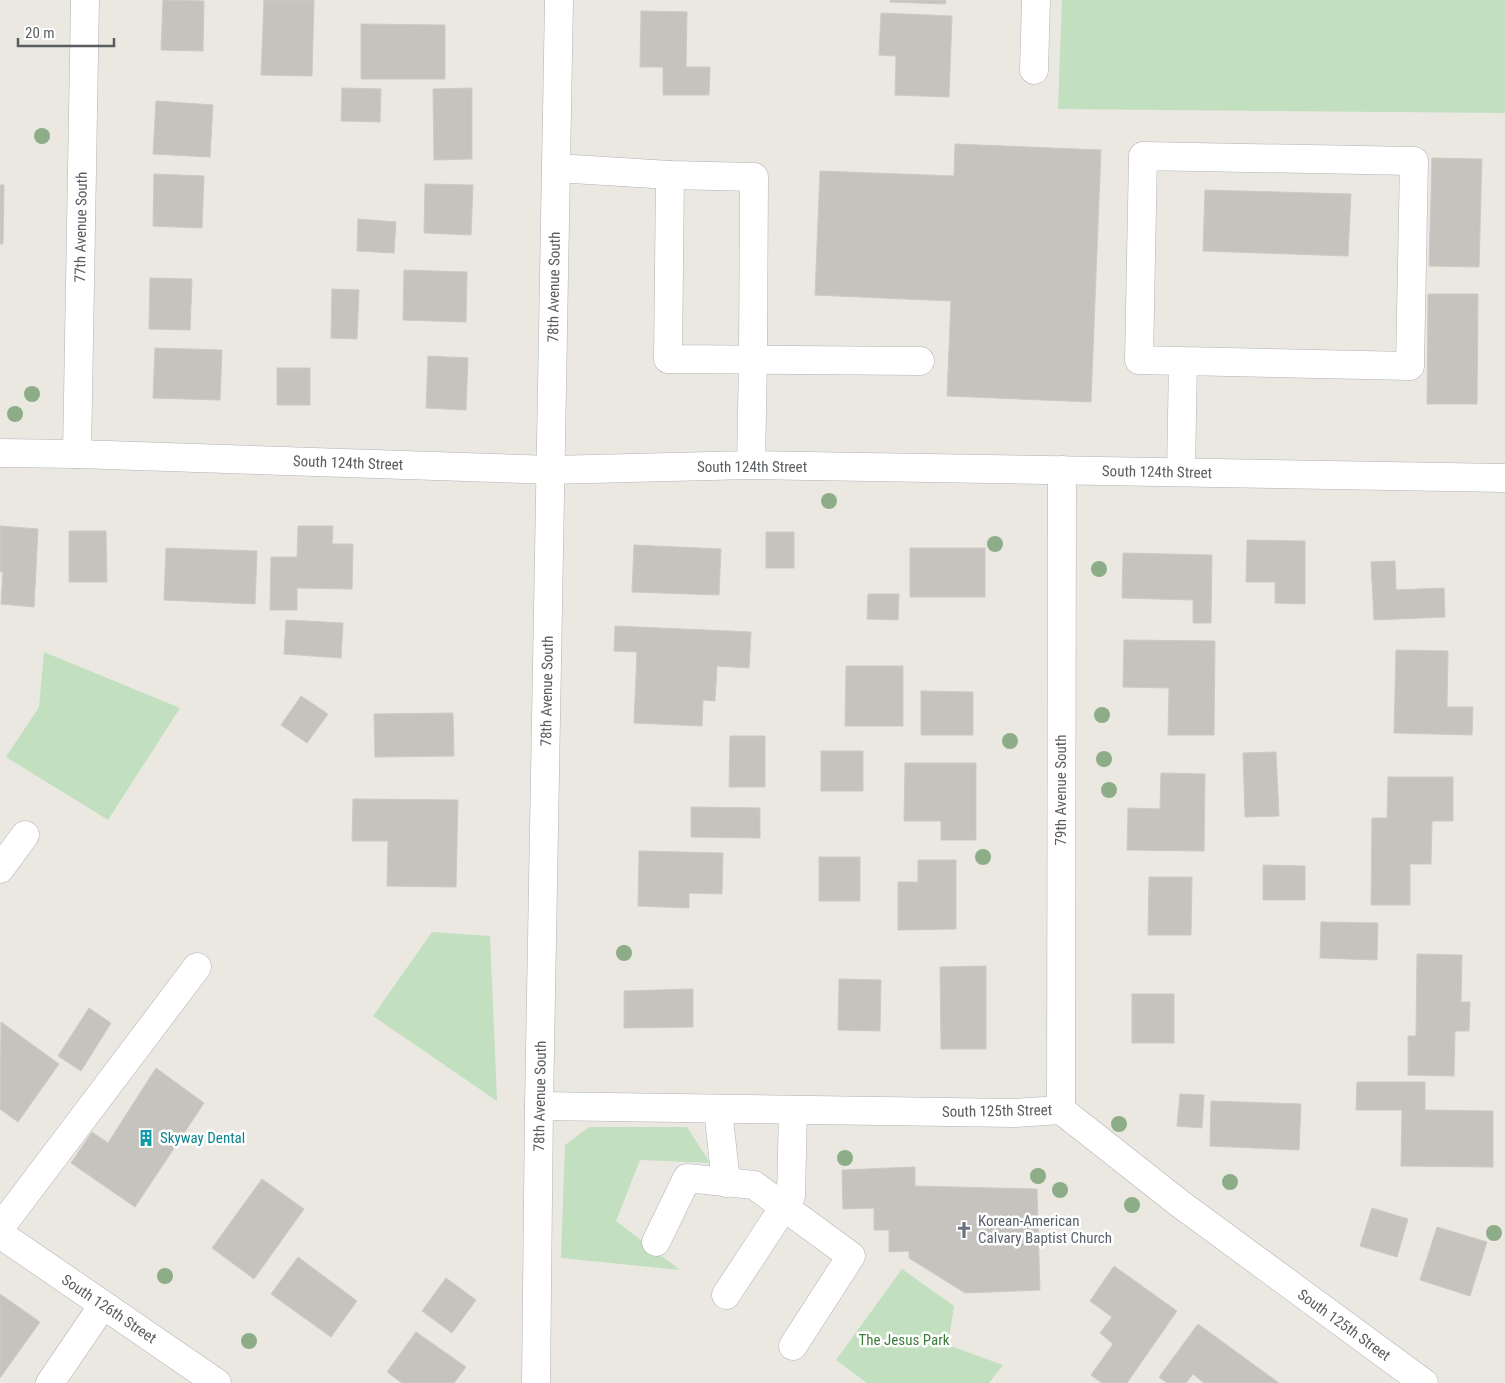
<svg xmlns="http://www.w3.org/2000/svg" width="1505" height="1383" font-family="'Roboto Condensed',sans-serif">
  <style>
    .green { fill: #c2e0c0 }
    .building { fill: #c6c3be; stroke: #cfc9c0 }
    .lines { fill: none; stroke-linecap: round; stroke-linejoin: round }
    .minor-casing { stroke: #afb2b5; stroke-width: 29 }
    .minor { stroke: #fff; stroke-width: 28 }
    .tree { fill: #8cad87 }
    .labels { text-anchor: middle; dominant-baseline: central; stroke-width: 5; stroke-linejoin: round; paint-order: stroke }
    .street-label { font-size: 15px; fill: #5a5d60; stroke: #fff }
    .culture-label { font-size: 15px; fill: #0d838f; stroke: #fff; text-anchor: start }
    .worship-label { font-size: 15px; fill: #5b616d; stroke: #fff; text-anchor: start }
    .park-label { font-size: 15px; fill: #3e7c3d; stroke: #fff }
  </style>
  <rect width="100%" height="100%" fill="#ebe8e1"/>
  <g class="green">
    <path d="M1062,0H1505V113L1058,109Z"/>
    <path d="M44,652L180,708L108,820L6,757L39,707Z"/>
    <path d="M432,932L490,936L497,1101L373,1016Z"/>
    <path d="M589,1127H687L710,1163L640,1160L616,1221L680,1270L561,1258L565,1145Z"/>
    <path d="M902,1269L954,1306L948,1345L1003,1365L989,1383H867L836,1360Z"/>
  </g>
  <g class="building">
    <path d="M163,0L204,1L203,51L161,50Z"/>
    <path d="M264,0H314L312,76L261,75Z"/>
    <path d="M890,0H946L945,4L890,2Z"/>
    <path d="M641,11L687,12L686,67H710L709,95H663V67H640Z"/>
    <path d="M881,13L952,16L949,97L895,95L896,56L879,55Z"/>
    <path d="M361,24L445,25V79H361Z"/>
    <path d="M342,88L381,89L380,122L341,121Z"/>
    <path d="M472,88V159L434,160L433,89Z"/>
    <path d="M156,101L213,105L210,157L153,154Z"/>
    <path d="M955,144L1101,150L1091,402L947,396L951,301L815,295L820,171L954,176Z"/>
    <path d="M1432,158L1482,159L1479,267L1429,266Z"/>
    <path d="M154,174L204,176L202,228L153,226Z"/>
    <path d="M425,184L473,185L471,235L424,233Z"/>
    <path d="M0,185H4L3,244H0Z"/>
    <path d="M1205,190L1351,194L1348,256L1203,251Z"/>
    <path d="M358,219L396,222L394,253L357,251Z"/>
    <path d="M404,270L467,272L466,322L403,320Z"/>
    <path d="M150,278L192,279L190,330L149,329Z"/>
    <path d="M332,289L359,290L357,339L331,338Z"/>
    <path d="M1428,294H1478L1477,404H1427Z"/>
    <path d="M155,348L222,350L220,400L153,398Z"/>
    <path d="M428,356L468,358L466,410L426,408Z"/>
    <rect x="277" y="368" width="33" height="37"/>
    <path d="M0,526L38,529L34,607L1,604L3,572H0Z"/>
    <path d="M298,526H333L332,544H353L352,589L297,588V610H270L271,557H297Z"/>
    <path d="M69,531H106L107,582H69Z"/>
    <rect x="766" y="532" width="28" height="36"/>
    <path d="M1247,540L1305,541V604L1275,603V582H1246Z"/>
    <path d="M634,545L721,549L719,595L632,592Z"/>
    <path d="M166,548L257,551L255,604L164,600Z"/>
    <rect x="910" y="548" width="75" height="49"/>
    <path d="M1123,553L1212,555L1211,623H1193V600L1122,598Z"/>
    <path d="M1395,561L1396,590L1444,588L1445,617L1374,620L1371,562Z"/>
    <path d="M868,594H899L898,620L867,619Z"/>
    <path d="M286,620L343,623L341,658L284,654Z"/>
    <path d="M615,626L751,632L749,668L717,666L715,701L703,700L702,726L634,723L637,652L614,651Z"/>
    <path d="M1124,640L1215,641L1214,735H1168L1169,688L1123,687Z"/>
    <path d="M1396,650L1448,651L1447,707H1473L1472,735L1394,733Z"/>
    <path d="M846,666H903V726H845Z"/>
    <path d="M921,691L973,692V735H921Z"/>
    <path d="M301,696L328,714L307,743L281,725Z"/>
    <path d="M453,713L454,756L375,757L374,714Z"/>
    <path d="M730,736H765V787H729Z"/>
    <rect x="821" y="751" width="42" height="40"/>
    <path d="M1276,752L1279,816L1245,817L1243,753Z"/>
    <path d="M905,763H976V840H941V821H904Z"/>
    <path d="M1161,773L1205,774L1204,851L1127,850L1128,808L1160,809Z"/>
    <path d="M1388,777H1453V821H1432L1431,864H1410V905H1371L1372,818H1387Z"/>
    <path d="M353,799L458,800L456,887L387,886L388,841H352Z"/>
    <path d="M691,807L760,808V838L691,837Z"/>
    <path d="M639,851L723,853L722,894L689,893V908L638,906Z"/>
    <rect x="819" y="857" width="41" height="44"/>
    <path d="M918,860H956V929L898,930V882H918Z"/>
    <path d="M1263,865L1305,866V900H1263Z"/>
    <path d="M1149,877H1192L1191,935H1148Z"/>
    <path d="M1321,922L1378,923L1377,960L1320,958Z"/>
    <path d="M1417,954L1462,955L1461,1002H1470L1469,1031H1455L1454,1076L1408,1075V1036H1416Z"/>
    <path d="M986,966V1049H941L940,967Z"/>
    <path d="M839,979L881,980L880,1031L838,1030Z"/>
    <path d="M693,989V1027L624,1028V991Z"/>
    <rect x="1132" y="994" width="42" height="49"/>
    <path d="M89,1008L111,1023L81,1071L58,1056Z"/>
    <path d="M1,1022L59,1064L18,1122L0,1109Z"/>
    <path d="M156,1068L204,1103L135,1207L71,1163L92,1132L108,1143Z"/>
    <path d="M1357,1082H1425V1110L1493,1111V1167L1401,1166L1402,1110H1356Z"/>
    <path d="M1180,1094L1204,1095L1202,1128L1177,1126Z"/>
    <path d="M1211,1101L1301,1104L1299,1150L1210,1146Z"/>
    <path d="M915,1167V1186L1037,1189L1040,1290L965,1293L909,1258V1251L889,1252V1230H874V1208L843,1209L842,1170Z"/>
    <path d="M262,1179L304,1209L254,1279L212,1248Z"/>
    <path d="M1372,1208L1408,1219L1397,1257L1360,1246Z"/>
    <path d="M1437,1227L1487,1242L1470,1296L1420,1280Z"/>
    <path d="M298,1257L357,1301L331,1337L271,1294Z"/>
    <path d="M1114,1266L1177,1311L1127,1383H1102L1091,1375L1113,1344L1100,1333L1112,1317L1090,1301Z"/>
    <path d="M446,1278L476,1300L452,1333L422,1311Z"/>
    <path d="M0,1294L40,1322L0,1378Z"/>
    <path d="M1198,1324L1279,1383H1204L1193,1374L1186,1383H1167L1159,1377Z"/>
    <path d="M416,1332L466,1367L454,1383H402L387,1372Z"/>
  </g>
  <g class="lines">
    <g class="minor-casing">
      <g id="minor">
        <path d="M1034,70L1036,0"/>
        <path d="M556,168L670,175L754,177L753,359L751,465"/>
        <path d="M670,175L668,359L920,361"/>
        <path d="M0,453L77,454L551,470L751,465L1505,478"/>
        <path d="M77,454L85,0"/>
        <path d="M1181,472L1183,361L1139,360L1143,156L1414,161L1410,366L1183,361"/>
        <path d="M0,869L25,835"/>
        <path d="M539,1106L1014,1113L1061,1110L1179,1203L1424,1383"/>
        <path d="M718,1109L726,1183"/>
        <path d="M1061,1110L1062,470"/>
        <path d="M0,1228L197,967"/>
        <path d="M0,1234L217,1383"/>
        <path d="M656,1242L687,1178L754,1185L851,1256L793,1346"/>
        <path d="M726,1295L791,1196L793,1110"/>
        <path d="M50,1383L103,1305"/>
        <path d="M536,1383L539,1106L559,0"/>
      </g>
    </g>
    <use href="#minor" class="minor"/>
  </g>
  <g class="tree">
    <circle cx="42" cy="136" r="8"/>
    <circle cx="32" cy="394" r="8"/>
    <circle cx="15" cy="414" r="8"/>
    <circle cx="829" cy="501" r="8"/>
    <circle cx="995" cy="544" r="8"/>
    <circle cx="1099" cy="569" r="8"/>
    <circle cx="1102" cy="715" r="8"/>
    <circle cx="1010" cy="741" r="8"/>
    <circle cx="1104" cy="759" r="8"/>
    <circle cx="1109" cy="790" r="8"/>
    <circle cx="983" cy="857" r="8"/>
    <circle cx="624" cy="953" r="8"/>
    <circle cx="1119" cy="1124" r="8"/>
    <circle cx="845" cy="1158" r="8"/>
    <circle cx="1038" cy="1176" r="8"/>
    <circle cx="1230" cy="1182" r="8"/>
    <circle cx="1060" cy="1190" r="8"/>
    <circle cx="1132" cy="1205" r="8"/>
    <circle cx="1494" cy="1233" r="8"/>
    <circle cx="165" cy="1276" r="8"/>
    <circle cx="249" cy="1341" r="8"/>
  </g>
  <defs>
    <g id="building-bare" transform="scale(1.35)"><path d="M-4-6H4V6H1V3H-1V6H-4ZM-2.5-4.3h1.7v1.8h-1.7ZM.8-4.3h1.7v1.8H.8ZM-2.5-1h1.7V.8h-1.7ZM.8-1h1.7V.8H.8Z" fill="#0f9aa8" stroke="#fff" stroke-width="2.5" paint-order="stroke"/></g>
    <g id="church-bare" transform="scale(1.35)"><path d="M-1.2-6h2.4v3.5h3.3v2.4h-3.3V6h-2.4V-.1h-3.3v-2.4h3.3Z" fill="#6b7280" stroke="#fff" stroke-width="2.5" paint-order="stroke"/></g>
  </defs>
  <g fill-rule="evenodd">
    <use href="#building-bare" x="146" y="1138"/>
    <use href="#church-bare" x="964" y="1230"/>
  </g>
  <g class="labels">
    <g class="street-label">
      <text transform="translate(81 227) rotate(-89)">77th Avenue South</text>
      <text transform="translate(554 287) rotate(-89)">78th Avenue South</text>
      <text transform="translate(348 463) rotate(2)">South 124th Street</text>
      <text x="752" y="467">South 124th Street</text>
      <text transform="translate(1157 472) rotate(1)">South 124th Street</text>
      <text transform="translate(547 691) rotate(-89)">78th Avenue South</text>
      <text transform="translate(1061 790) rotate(-90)">79th Avenue South</text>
      <text transform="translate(540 1096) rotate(-89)">78th Avenue South</text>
      <text transform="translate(997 1111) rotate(-1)">South 125th Street</text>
      <text transform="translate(109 1309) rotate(34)">South 126th Street</text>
      <text transform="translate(1344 1325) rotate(36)">South 125th Street</text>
    </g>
    <g class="culture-label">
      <text x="160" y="1138">Skyway Dental</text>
    </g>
    <g class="worship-label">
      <text x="978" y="1221">Korean-American<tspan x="978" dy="17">Calvary Baptist Church</tspan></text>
    </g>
    <g class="park-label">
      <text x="904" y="1340">The Jesus Park</text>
    </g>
  </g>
  <path d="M18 38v8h96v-8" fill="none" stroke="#5a5d60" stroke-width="2.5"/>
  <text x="25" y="38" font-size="15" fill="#5a5d60" stroke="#ffffff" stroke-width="4" paint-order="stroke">20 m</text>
</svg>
